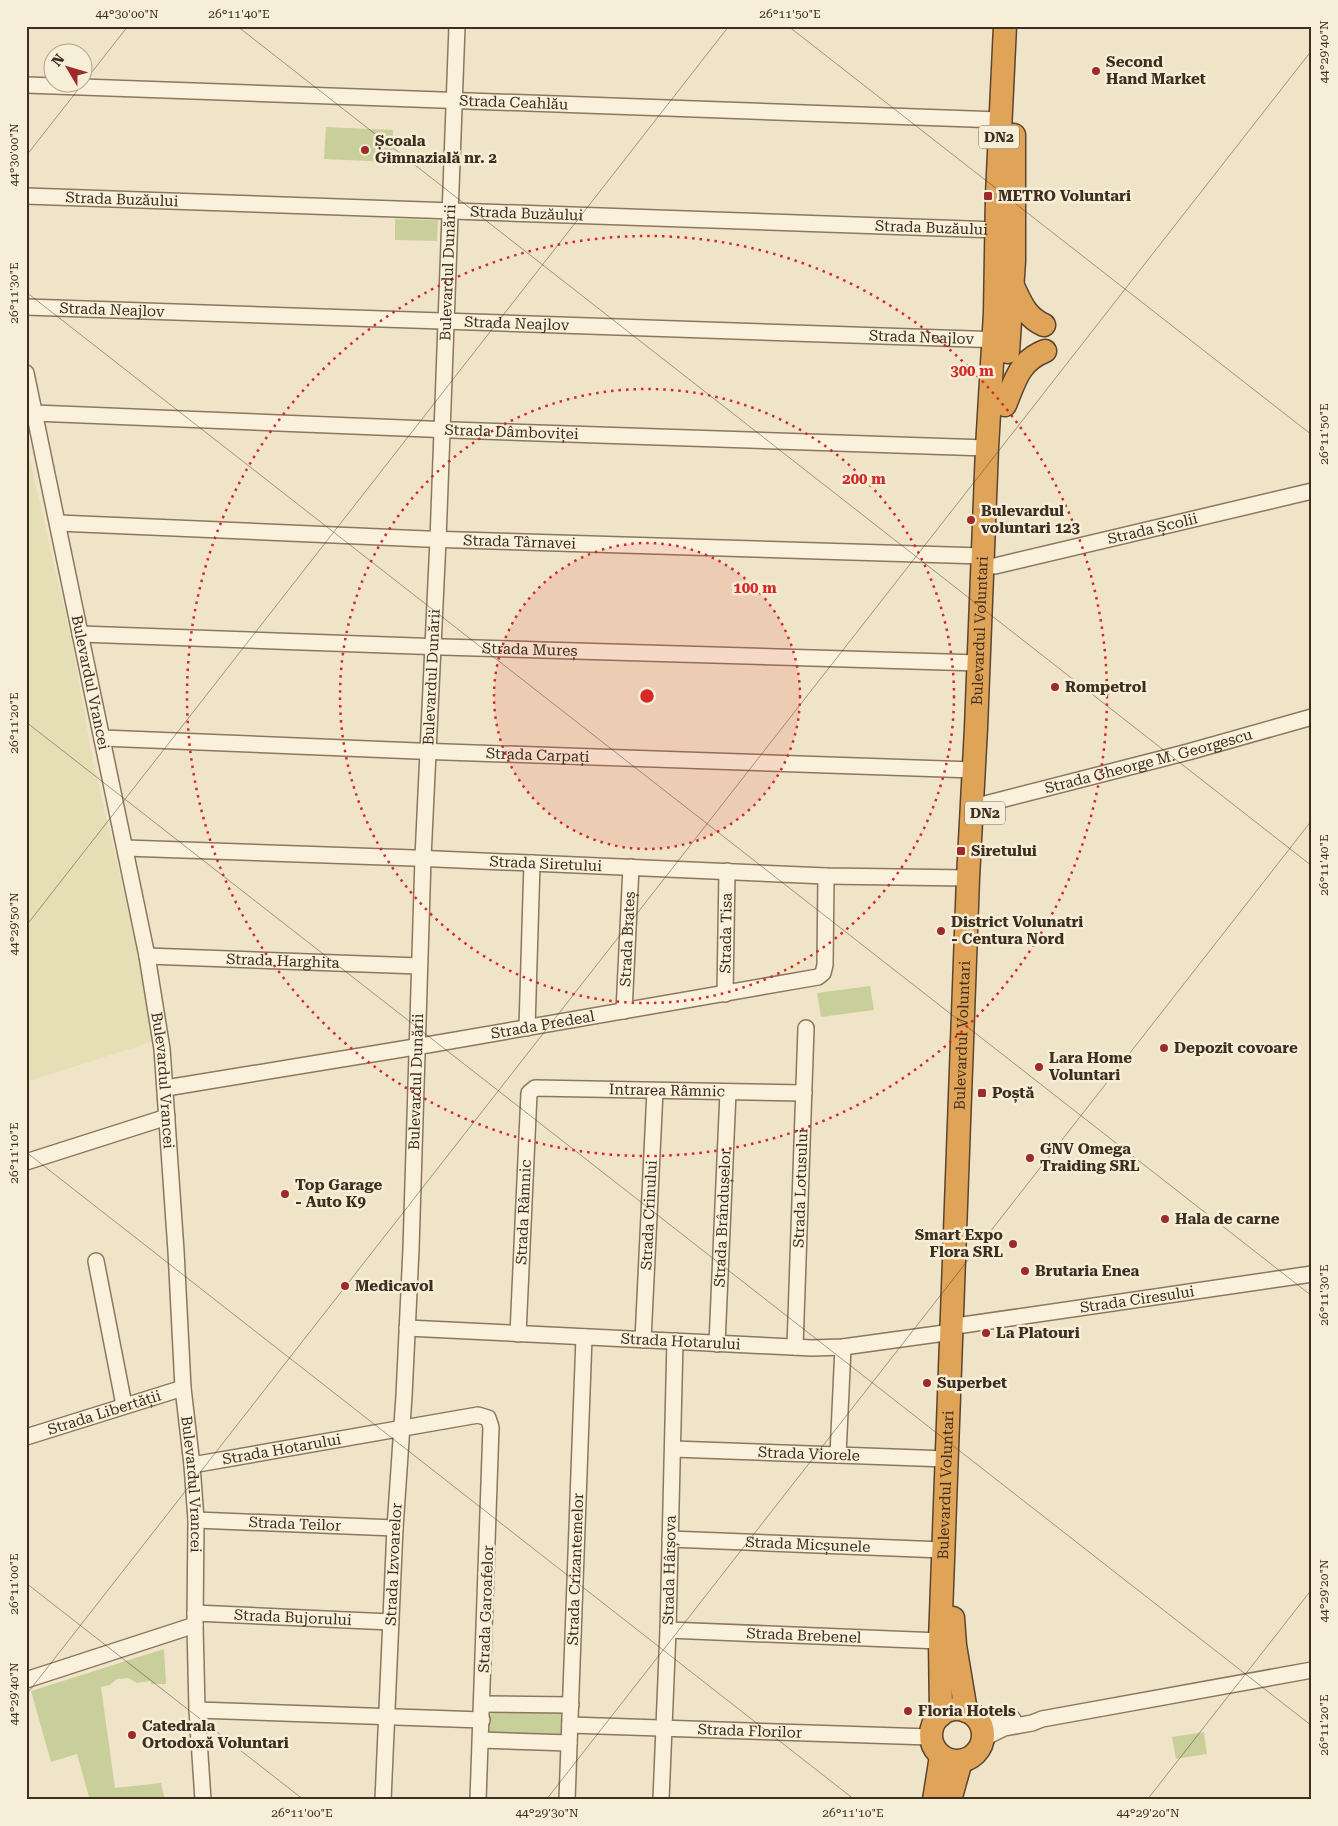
<svg xmlns="http://www.w3.org/2000/svg" width="1338" height="1826" font-family="'Roboto Serif',serif">
  <style>
    .farmland { fill: #e6deb5 }
    .green { fill: #c9cf9b }
    .lines { fill: none; stroke-linecap: round; stroke-linejoin: round }
    .minor-casing { stroke: #8d765c; stroke-width: 18 }
    .highway-casing { stroke: #5b4430; stroke-width: 25 }
    .minor { stroke: #faf1dc; stroke-width: 15 }
    .highway { stroke: #e0a458; stroke-width: 22 }
    .ticks { fill: none; stroke: #3d2e20; stroke-width: 1; stroke-opacity: 0.45 }
    .ring { fill: none; stroke: #d62828; stroke-width: 2.5; stroke-dasharray: 2.5 5 }
    .poi-dot { fill: #9e2a2b; stroke: #f7eed8; stroke-width: 2 }
    .labels { text-anchor: middle; dominant-baseline: central; stroke-width: 5; stroke-linejoin: round; paint-order: stroke }
    .shield { fill: #f7eed8; stroke: #756857; stroke-width: 1 }
    .shield-label { font-size: 14px; font-weight: bold; fill: #3d2e20 }
    .poi-label { font-size: 15px; font-weight: bold; fill: #3d2e20; stroke: #f7eed8; text-anchor: start }
    .street-label { font-size: 15px; fill: #3d2e20; stroke: #f7eed8 }
    .centre { fill: #d62828; stroke: #f7eed8; stroke-width: 2.5 }
    .ring-label { font-size: 15px; text-anchor: middle; font-weight: bold; fill: #d62828; stroke: #f7eed8; stroke-width: 5; stroke-linejoin: round; paint-order: stroke }
    .neatline { fill: none; stroke: #3d2e20; stroke-width: 2 }
    .ticks-label { font-size: 12px; text-anchor: middle; fill: #3d2e20 }
  </style>
  <rect width="100%" height="100%" fill="#f0e4c8"/>
  <path class="farmland" d="M26,442L71,638L93,761L158,1040L26,1082Z"/>
  <g class="green">
    <path d="M326,127L393,130L392,162L324,159Z"/>
    <path d="M395,219L438,220L437,241L395,240Z"/>
    <path d="M870,986L874,1010L821,1017L817,993Z"/>
    <path d="M164,1649L166,1684H151V1681L137,1683L128,1678L117,1679L110,1685L101,1687L115,1788L161,1783L165,1800H79L89,1797L77,1754L51,1762L31,1691Z"/>
    <path d="M495,1709L560,1711L566,1715L565,1731L560,1736L494,1735L489,1730L490,1715Z"/>
    <path d="M1204,1732L1207,1754L1176,1759L1172,1737Z"/>
  </g>
  <g class="lines">
    <g class="minor-casing">
      <g id="minor">
        <path id="s1" d="M26,85L1000,120"/>
        <path id="s2" d="M26,196L997,230"/>
        <path id="s3" d="M26,307L1002,340"/>
        <path id="s4" d="M26,373L147,956L162,1049L176,1251L183,1388L192,1465L196,1520L195,1625L197,1710L203,1800"/>
        <path id="s5" d="M34,413L452,430L987,448"/>
        <path id="s6" d="M58,523L426,539L982,556"/>
        <path id="s7" d="M995,566L1312,491"/>
        <path id="s8" d="M80,634L443,647L979,663"/>
        <path id="s9" d="M102,738L417,751L974,770"/>
        <path id="s10" d="M985,804L1188,752L1312,717"/>
        <path id="s11" d="M125,848L414,858L826,876L968,878"/>
        <path id="s12" d="M147,956L419,966"/>
        <path id="s13" d="M725,994L727,871"/>
        <path id="s14" d="M624,1011L631,867"/>
        <path d="M527,1028L532,863"/>
        <path id="s15" d="M166,1088L427,1045L818,977L823,973L825,965L826,876"/>
        <path d="M26,1162L167,1117"/>
        <path d="M96,1261L124,1405"/>
        <path id="s16" d="M963,1325L1312,1274"/>
        <path id="s17" d="M407,1328L812,1348L843,1347L952,1332"/>
        <path id="s18" d="M518,1334L529,1093L535,1088L804,1093"/>
        <path id="s19" d="M643,1340L655,1091"/>
        <path id="s20" d="M717,1344L728,1092"/>
        <path id="s21" d="M795,1347L806,1028"/>
        <path id="s22" d="M26,1437L183,1388"/>
        <path id="s23" d="M673,1449L947,1459"/>
        <path d="M838,1455L843,1347"/>
        <path id="s24" d="M192,1465L478,1415L488,1418L491,1427L478,1800"/>
        <path id="s25" d="M196,1520L395,1528"/>
        <path id="s26" d="M670,1539L943,1550"/>
        <path id="s27" d="M195,1613L391,1622"/>
        <path id="s28" d="M668,1630L940,1641"/>
        <path d="M26,1680L195,1625"/>
        <path d="M483,1704L571,1705"/>
        <path d="M197,1710L482,1720"/>
        <path d="M978,1720L1013,1719"/>
        <path id="s29" d="M570,1725L930,1737"/>
        <path d="M982,1739L1004,1728L1032,1723L1042,1719L1312,1670"/>
        <path d="M481,1740L569,1743"/>
        <path id="s30" d="M383,1800L395,1528L404,1396L411,1249L423,858L438,540L457,26"/>
        <path id="s31" d="M567,1800L584,1337"/>
        <path id="s32" d="M661,1800L668,1630L675,1341"/>
      </g>
    </g>
    <g class="highway-casing">
      <g id="highway">
        <path d="M1013,286C1021,303 1026,317 1044,325"/>
        <path d="M1008,352L1014,261V135"/>
        <path d="M1005,405C1015,381 1019,361 1045,351"/>
        <path d="M953,1618L955,1645L966,1711"/>
        <circle cx="957" cy="1735" r="26"/>
        <path id="s33" d="M941,1715L940,1641L968,878L976,728L987,448L995,313L997,195L1005,26"/>
        <path d="M934,1800L941,1756"/>
        <path d="M950,1800L961,1761"/>
      </g>
    </g>
    <use href="#minor" class="minor"/>
    <use href="#highway" class="highway"/>
  </g>
  <path class="ticks" d="M237,26L1312,866M788,26L1312,435M26,156L128,26M26,292L1312,1296M26,722L1312,1726M26,926L729,26M26,1152L855,1800M26,1583L304,1800M26,1695L1312,50M546,1800L1312,820M1147,1800L1312,1589"/>
  <circle cx="647" cy="696" r="153" fill="#d62828" fill-opacity=".12"/>
  <g class="ring">
    <circle cx="647" cy="696" r="153"/>
    <circle cx="647" cy="696" r="307"/>
    <circle cx="647" cy="696" r="460"/>
  </g>
  <g class="poi-dot">
    <circle cx="1096" cy="71" r="5"/>
    <circle cx="365" cy="150" r="5"/>
    <rect x="983" y="191" width="10" height="10" rx="2.5"/>
    <circle cx="971" cy="520" r="5"/>
    <circle cx="1055" cy="687" r="5"/>
    <rect x="956" y="846" width="10" height="10" rx="2.5"/>
    <circle cx="941" cy="931" r="5"/>
    <circle cx="1164" cy="1048" r="5"/>
    <circle cx="1039" cy="1067" r="5"/>
    <rect x="977" y="1088" width="10" height="10" rx="2.5"/>
    <circle cx="1030" cy="1158" r="5"/>
    <circle cx="285" cy="1194" r="5"/>
    <circle cx="1165" cy="1219" r="5"/>
    <circle cx="1013" cy="1244" r="5"/>
    <circle cx="1025" cy="1271" r="5"/>
    <circle cx="345" cy="1286" r="5"/>
    <circle cx="986" cy="1333" r="5"/>
    <circle cx="927" cy="1383" r="5"/>
    <circle cx="908" cy="1711" r="5"/>
    <circle cx="132" cy="1735" r="5"/>
  </g>
  <g class="labels">
    <g class="shield">
      <rect x="979" y="125.5" width="40" height="23" rx="4"/>
      <rect x="965" y="801.5" width="40" height="23" rx="4"/>
    </g>
    <g class="shield-label">
      <text x="999" y="137">DN2</text>
      <text x="985" y="813">DN2</text>
    </g>
    <g class="poi-label">
      <text x="1106" y="62">Second<tspan x="1106" dy="17">Hand Market</tspan></text>
      <text x="375" y="141">Școala<tspan x="375" dy="17">Gimnazială nr. 2</tspan></text>
      <text x="998" y="196">METRO Voluntari</text>
      <text x="981" y="511">Bulevardul<tspan x="981" dy="17">voluntari 123</tspan></text>
      <text x="1065" y="687">Rompetrol</text>
      <text x="971" y="851">Siretului</text>
      <text x="951" y="922">District Volunatri<tspan x="951" dy="17">- Centura Nord</tspan></text>
      <text x="1174" y="1048">Depozit covoare</text>
      <text x="1049" y="1058">Lara Home<tspan x="1049" dy="17">Voluntari</tspan></text>
      <text x="992" y="1093">Poștă</text>
      <text x="1040" y="1149">GNV Omega<tspan x="1040" dy="17">Traiding SRL</tspan></text>
      <text x="295" y="1185">Top Garage<tspan x="295" dy="17">- Auto K9</tspan></text>
      <text x="1175" y="1219">Hala de carne</text>
      <text x="1003" y="1235" text-anchor="end">Smart Expo<tspan x="1003" dy="17">Flora SRL</tspan></text>
      <text x="1035" y="1271">Brutaria Enea</text>
      <text x="355" y="1286">Medicavol</text>
      <text x="996" y="1333">La Platouri</text>
      <text x="937" y="1383">Superbet</text>
      <text x="918" y="1711">Floria Hotels</text>
      <text x="142" y="1726">Catedrala<tspan x="142" dy="17">Ortodoxă Voluntari</tspan></text>
    </g>
    <g class="street-label">
      <text stroke="none"><textPath href="#s1" startOffset="488">Strada Ceahlău</textPath></text>
      <text stroke="none"><textPath href="#s2" startOffset="96">Strada Buzăului</textPath></text>
      <text stroke="none"><textPath href="#s2" startOffset="501">Strada Buzăului</textPath></text>
      <text stroke="none"><textPath href="#s2" startOffset="906">Strada Buzăului</textPath></text>
      <text stroke="none"><textPath href="#s30" startOffset="1529">Bulevardul Dunării</textPath></text>
      <text stroke="none"><textPath href="#s3" startOffset="86">Strada Neajlov</textPath></text>
      <text stroke="none"><textPath href="#s3" startOffset="491">Strada Neajlov</textPath></text>
      <text stroke="none"><textPath href="#s3" startOffset="896">Strada Neajlov</textPath></text>
      <text stroke="none"><textPath href="#s5" startOffset="478">Strada Dâmboviței</textPath></text>
      <text stroke="none"><textPath href="#s7" startOffset="162">Strada Școlii</textPath></text>
      <text stroke="none"><textPath href="#s6" startOffset="462">Strada Târnavei</textPath></text>
      <text stroke="none"><textPath href="#s33" startOffset="1085">Bulevardul Voluntari</textPath></text>
      <text stroke="none"><textPath href="#s8" startOffset="450">Strada Mureș</textPath></text>
      <text stroke="none"><textPath href="#s30" startOffset="1124">Bulevardul Dunării</textPath></text>
      <text stroke="none"><textPath href="#s4" startOffset="316">Bulevardul Vrancei</textPath></text>
      <text stroke="none"><textPath href="#s9" startOffset="436">Strada Carpați</textPath></text>
      <text stroke="none"><textPath href="#s10" startOffset="169">Strada Gheorge M. Georgescu</textPath></text>
      <text stroke="none"><textPath href="#s11" startOffset="421">Strada Siretului</textPath></text>
      <text stroke="none"><textPath href="#s13" startOffset="61">Strada Tisa</textPath></text>
      <text stroke="none"><textPath href="#s14" startOffset="72">Strada Brateș</textPath></text>
      <text stroke="none"><textPath href="#s12" startOffset="136">Strada Harghita</textPath></text>
      <text stroke="none"><textPath href="#s15" startOffset="382">Strada Predeal</textPath></text>
      <text stroke="none"><textPath href="#s33" startOffset="680">Bulevardul Voluntari</textPath></text>
      <text stroke="none"><textPath href="#s4" startOffset="721">Bulevardul Vrancei</textPath></text>
      <text stroke="none"><textPath href="#s30" startOffset="719">Bulevardul Dunării</textPath></text>
      <text stroke="none"><textPath href="#s18" startOffset="381">Intrarea Râmnic</textPath></text>
      <text stroke="none"><textPath href="#s21" startOffset="159">Strada Lotusului</textPath></text>
      <text stroke="none"><textPath href="#s18" startOffset="122">Strada Râmnic</textPath></text>
      <text stroke="none"><textPath href="#s19" startOffset="125">Strada Crinului</textPath></text>
      <text stroke="none"><textPath href="#s20" startOffset="126">Strada Brândușelor</textPath></text>
      <text stroke="none"><textPath href="#s16" startOffset="176">Strada Ciresului</textPath></text>
      <text stroke="none"><textPath href="#s17" startOffset="274">Strada Hotarului</textPath></text>
      <text stroke="none"><textPath href="#s22" startOffset="82">Strada Libertății</textPath></text>
      <text stroke="none"><textPath href="#s24" startOffset="91">Strada Hotarului</textPath></text>
      <text stroke="none"><textPath href="#s23" startOffset="136">Strada Viorele</textPath></text>
      <text stroke="none"><textPath href="#s4" startOffset="1126">Bulevardul Vrancei</textPath></text>
      <text stroke="none"><textPath href="#s33" startOffset="230">Bulevardul Voluntari</textPath></text>
      <text stroke="none"><textPath href="#s25" startOffset="99">Strada Teilor</textPath></text>
      <text stroke="none"><textPath href="#s26" startOffset="138">Strada Micșunele</textPath></text>
      <text stroke="none"><textPath href="#s30" startOffset="236">Strada Izvoarelor</textPath></text>
      <text stroke="none"><textPath href="#s31" startOffset="231">Strada Crizantemelor</textPath></text>
      <text stroke="none"><textPath href="#s32" startOffset="230">Strada Hârșova</textPath></text>
      <text transform="translate(486 1609) rotate(-88)">Strada Garoafelor</text>
      <text stroke="none"><textPath href="#s27" startOffset="98">Strada Bujorului</textPath></text>
      <text stroke="none"><textPath href="#s28" startOffset="136">Strada Brebenel</textPath></text>
      <text stroke="none"><textPath href="#s29" startOffset="180">Strada Florilor</textPath></text>
    </g>
  </g>
  <circle cx="647" cy="696" r="8" class="centre"/>
  <g class="ring-label">
    <text x="972" y="376">300 m</text>
    <text x="864" y="484">200 m</text>
    <text x="755" y="593">100 m</text>
  </g>
  <rect width="1338" height="1826" fill="none" stroke="#f7eed8" stroke-width="55"/>
  <g transform="translate(68 68) rotate(308)"><circle r="24" fill="#f7eed8" stroke="#ada18e"/>
  <path d="M0-4L9 19L0 12L-9 19Z" fill="#9e2a2b"/>
  <text y="-8" font-size="14" font-weight="bold" text-anchor="middle" fill="#3d2e20">N</text>
  </g>
  <rect x="28" y="28" width="1282" height="1770" class="neatline"/>
  <g class="ticks-label">
    <text x="127" y="18">44°30'00"N</text>
    <text x="239" y="18">26°11'40"E</text>
    <text x="790" y="18">26°11'50"E</text>
    <text transform="translate(1324 52) rotate(-90)" y="4">44°29'40"N</text>
    <text transform="translate(14 155) rotate(-90)" y="4">44°30'00"N</text>
    <text transform="translate(14 293) rotate(-90)" y="4">26°11'30"E</text>
    <text transform="translate(1324 434) rotate(-90)" y="4">26°11'50"E</text>
    <text transform="translate(14 723) rotate(-90)" y="4">26°11'20"E</text>
    <text transform="translate(1324 865) rotate(-90)" y="4">26°11'40"E</text>
    <text transform="translate(14 924) rotate(-90)" y="4">44°29'50"N</text>
    <text transform="translate(14 1153) rotate(-90)" y="4">26°11'10"E</text>
    <text transform="translate(1324 1295) rotate(-90)" y="4">26°11'30"E</text>
    <text transform="translate(14 1584) rotate(-90)" y="4">26°11'00"E</text>
    <text transform="translate(1324 1591) rotate(-90)" y="4">44°29'20"N</text>
    <text transform="translate(14 1694) rotate(-90)" y="4">44°29'40"N</text>
    <text transform="translate(1324 1725) rotate(-90)" y="4">26°11'20"E</text>
    <text x="302" y="1817">26°11'00"E</text>
    <text x="547" y="1817">44°29'30"N</text>
    <text x="853" y="1817">26°11'10"E</text>
    <text x="1148" y="1817">44°29'20"N</text>
  </g>
</svg>
